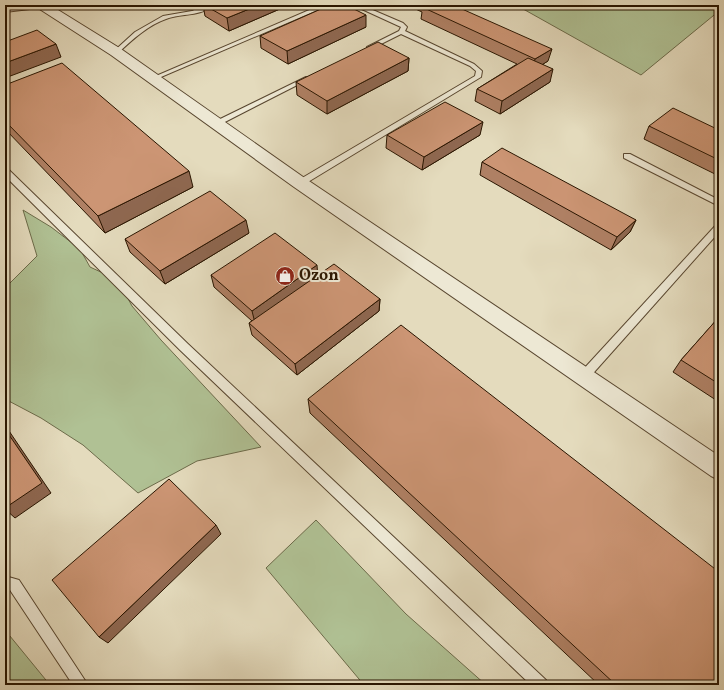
<svg xmlns="http://www.w3.org/2000/svg" width="724" height="690" font-family="Vollkorn,serif">
  <style>
    .green { fill: #b0c194; stroke: #6c6b4a }
    .lines { fill: none; stroke-linecap: round; stroke-linejoin: round }
    .service-casing { stroke: #58462f; stroke-width: 2 }
    .minor-casing { stroke: #58462f; stroke-width: 2 }
    .service { fill: #ede8d4; fill-rule: evenodd }
    .minor { fill: #ede8d4; fill-rule: evenodd }
    .wall { fill: #af8064; stroke: #291500 }
    .shaded-wall { fill: #8f6851; stroke: #291500 }
    .building { fill: #cc9574; stroke: #291500 }
    .labels { text-anchor: middle; dominant-baseline: central; stroke-width: 4; stroke-linejoin: round; paint-order: stroke }
    .poi-label { font-size: 16px; font-weight: bold; fill: #291500; stroke: #ede8d4; text-anchor: start }
  </style>
  <rect width="100%" height="100%" fill="#e4dbbd"/>
  <filter id="stains"><feTurbulence type="fractalNoise" baseFrequency=".005" numOctaves="4"/><feColorMatrix values="0 0 0 0 .2 0 0 0 0 .09 0 0 0 0 .02 0 0 0 .5 -.17"/></filter>
  <radialGradient id="worn" r=".72"><stop offset=".6" stop-color="#630" stop-opacity="0"/><stop offset="1" stop-color="#630" stop-opacity=".3"/></radialGradient>
  <g class="green">
    <path d="M516,5H719V11L641,75Z"/>
    <path d="M23,210L51,227L80,249L90,267L118,280L132,306L161,340L261,447L197,461L138,493L83,445L41,418L5,399V288L37,256Z"/>
    <path d="M316,520L406,614L486,685H364L266,568Z"/>
    <path d="M5,630L50,685H5Z"/>
  </g>
  <g class="lines">
    <g class="service-casing">
      <g id="service">
        <path d="M206,5H214C200,17 182,13 166,19C148,25 132,40 118,53L113,52L135,32L163,16L192,11Z"/>
        <path d="M321,5H329L154,80L149,79Z"/>
        <path d="M353,5H361L403,23L407,27L405,31L474,64L482,71L481,77L303,185H297V181L475,76L476,71L470,66L401,34L371,49H367V47L399,31L401,27Z"/>
        <path d="M306,77L311,78L219,125L212,123Z"/>
        <path d="M624,154H630L719,200V206L624,158Z"/>
        <path d="M5,169H8L188,344L546,680L548,685H531L180,350L5,176Z"/>
        <path d="M719,224V232L588,379L584,380L580,379L579,376L580,373L716,225Z"/>
        <path d="M5,576L19,580L88,685H73L10,590L5,588Z"/>
      </g>
    </g>
    <g class="minor-casing">
      <path id="minor" d="M11,5H50L121,49L306,179L719,456V480L711,476L294,187L111,55L38,8L5,12V6Z"/>
    </g>
    <use href="#service" class="service"/>
    <use href="#minor" class="minor"/>
  </g>
  <g class="wall">
    <path d="M203,5H289L229,31L205,16Z"/>
    <path d="M407,5H453L548,61L543,64L550,82L500,114L475,101L477,89L517,64L421,19L422,12Z"/>
    <path d="M366,27L288,64L261,48L260,36Z"/>
    <path d="M409,58L408,71L327,114L297,95L296,82Z"/>
    <path d="M5,85L193,187L105,233L5,129Z"/>
    <path d="M649,126L719,130V176L644,139Z"/>
    <path d="M387,135H480L422,170L386,148Z"/>
    <path d="M482,162L636,220L630,232L611,250L480,175Z"/>
    <path d="M249,233L165,284L130,252L125,239Z"/>
    <path d="M211,275H318L380,299L379,311L297,375L252,335L249,323L252,321L214,287Z"/>
    <path d="M719,317V402L673,372L681,360Z"/>
    <path d="M308,399L719,685H599L310,413Z"/>
  </g>
  <g class="shaded-wall">
    <path d="M259,5H289L229,31L227,18Z"/>
    <path d="M366,15V27L288,64L287,51Z"/>
    <path d="M56,44L61,57L5,78V63Z"/>
    <path d="M552,49L548,61L532,71L535,59Z"/>
    <path d="M409,58L408,71L327,114V101Z"/>
    <path d="M553,69L550,82L500,114L502,101Z"/>
    <path d="M483,122L480,135L422,170L424,157Z"/>
    <path d="M189,171L193,187L105,233L98,216Z"/>
    <path d="M246,220L249,233L165,284L160,271Z"/>
    <path d="M636,220L630,232L611,250L617,237Z"/>
    <path d="M317,265L318,278L255,323L252,311Z"/>
    <path d="M380,299L379,311L297,375L295,364Z"/>
    <path d="M5,425L51,493L15,518L5,509Z"/>
    <path d="M216,525L221,534L108,643L99,637Z"/>
  </g>
  <g class="building">
    <path d="M204,5H259L227,18Z"/>
    <path d="M330,5H346L366,15L287,51L260,36Z"/>
    <path d="M426,5H453L552,49L535,59L422,7Z"/>
    <path d="M37,30L56,44L5,63V42Z"/>
    <path d="M378,42L409,58L327,101L296,82Z"/>
    <path d="M528,58L553,69L502,101L477,89Z"/>
    <path d="M62,63L189,171L98,216L5,121V85Z"/>
    <path d="M445,102L483,122L424,157L387,135Z"/>
    <path d="M673,108L719,130V160L649,126Z"/>
    <path d="M502,148L636,220L617,237L482,162Z"/>
    <path d="M210,191L246,220L160,271L125,239Z"/>
    <path d="M275,233L317,265L252,311L211,275Z"/>
    <path d="M334,264L380,299L295,364L249,323Z"/>
    <path d="M719,317V384L681,360Z"/>
    <path d="M401,325L719,572V685H616L308,399Z"/>
    <path d="M5,429L42,483L5,508Z"/>
    <path d="M169,479L216,525L99,637L52,580Z"/>
    <path d="M276,680L280,685H271Z"/>
  </g>
  <defs>
    <g id="shop-disc" transform="scale(1)"><circle r="9.5" fill="#8f2418" stroke="#ede8d4"/><path d="M-5-2.5h2.3a2.7 3.5 0 0 1 5.4 0H5L5.5 6h-11ZM-1.5-2.5h3a1.5 2.3 0 0 0-3 0Z" fill="#fff"/></g>
  </defs>
  <g fill-rule="evenodd">
    <use href="#shop-disc" x="285" y="276"/>
  </g>
  <g class="labels">
    <g class="poi-label">
      <text x="299" y="276">Ozon</text>
    </g>
  </g>
  <rect width="724" height="690" fill="none" stroke="#e4dbbd" stroke-width="20"/>
  <rect x="6" y="6" width="712" height="678" fill="none" stroke="#291500" stroke-width="2"/>
  <rect x="10" y="10" width="704" height="670" fill="none" stroke="#291500"/>
  <rect width="100%" height="100%" filter="url(#stains)"/>
  <rect width="100%" height="100%" fill="url(#worn)"/>
</svg>
